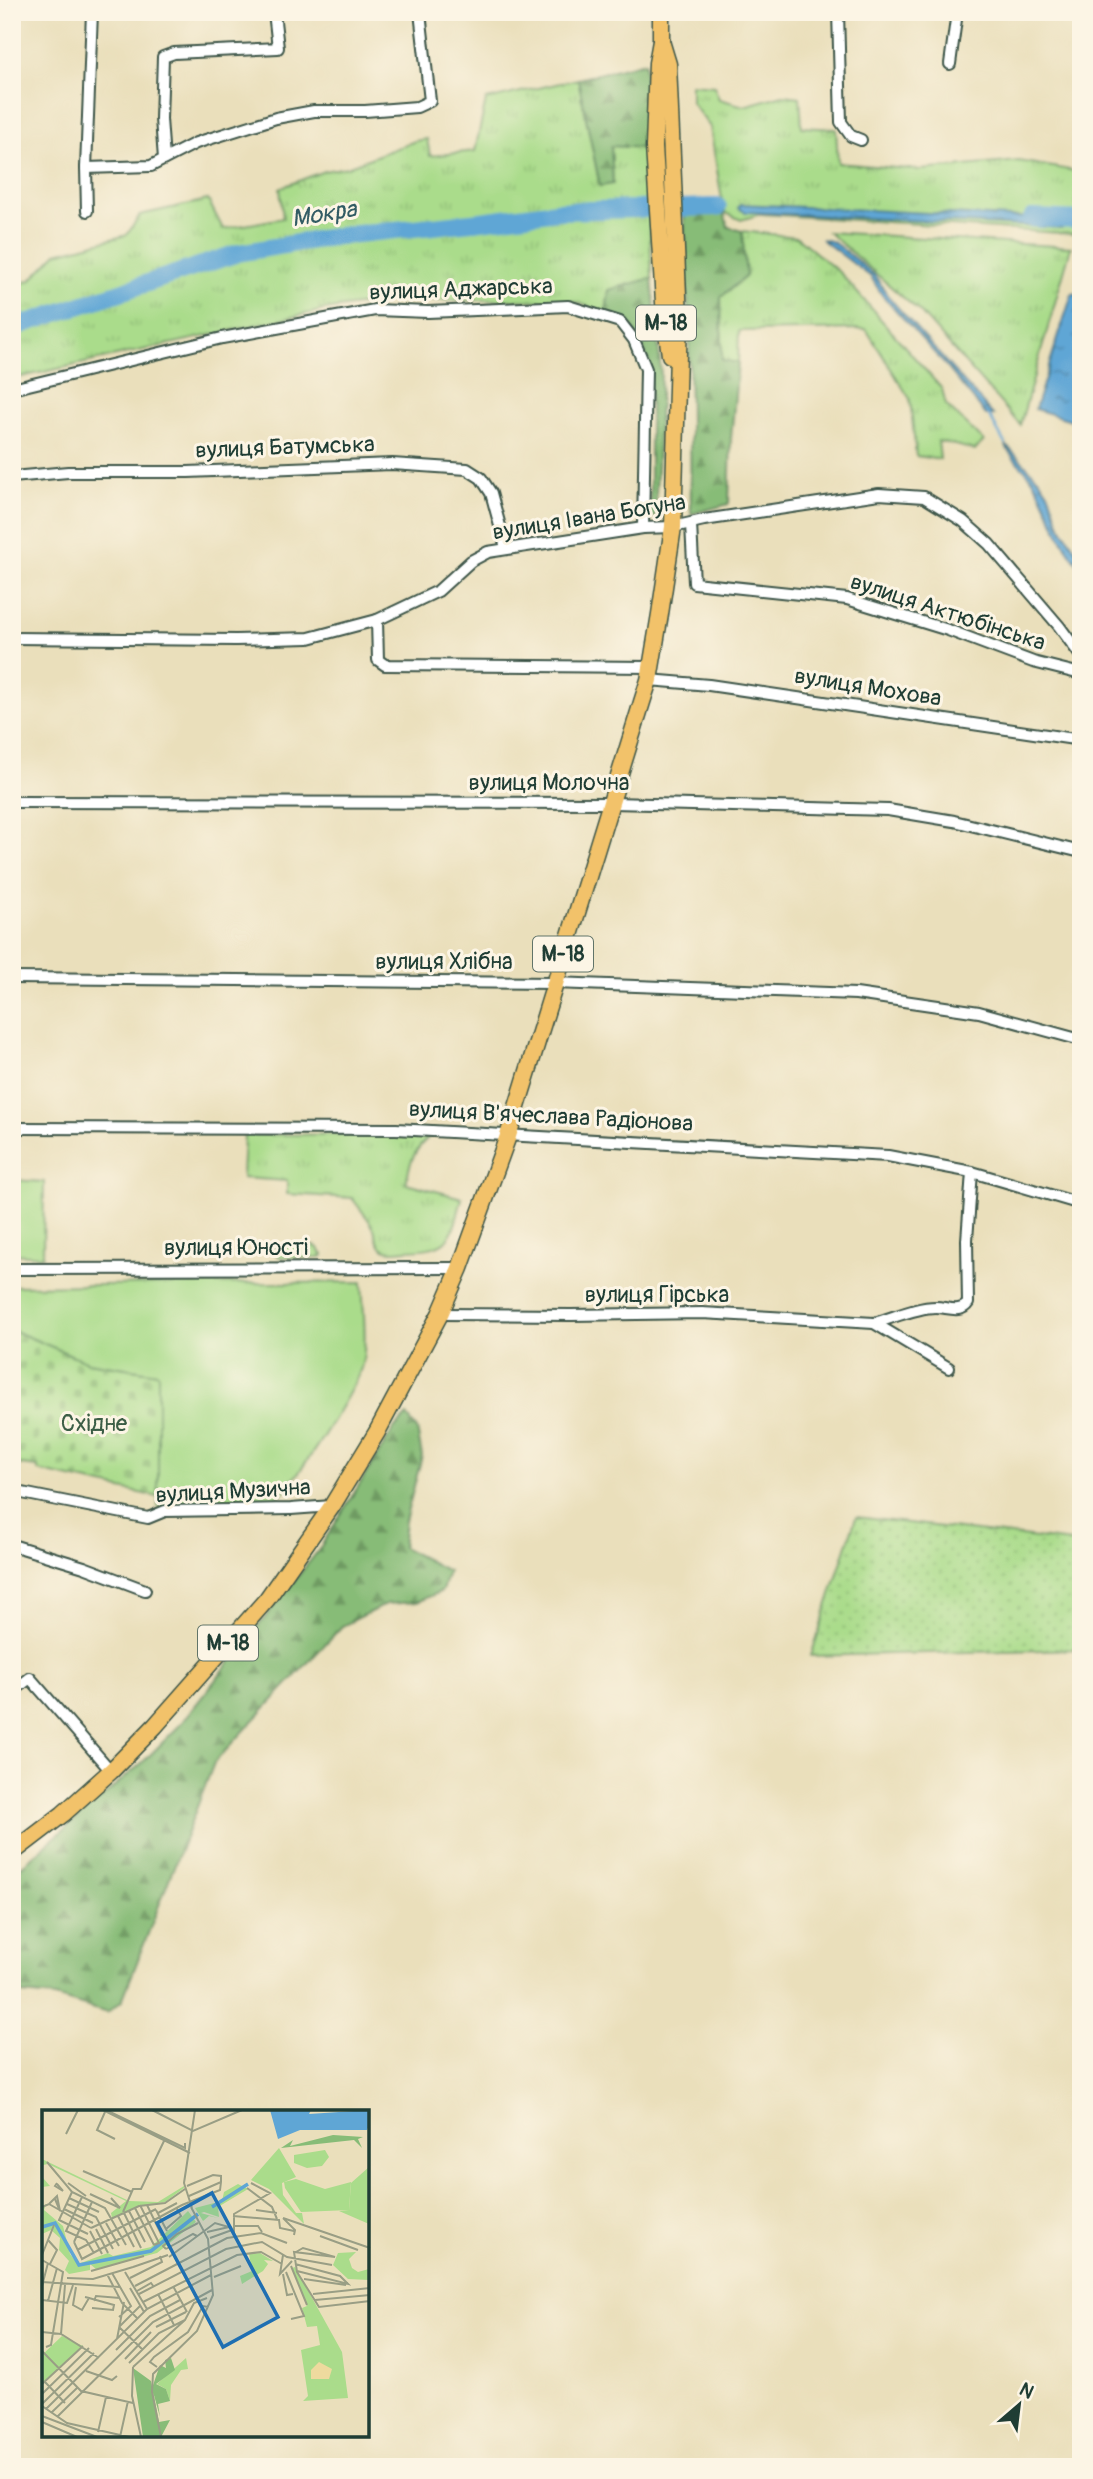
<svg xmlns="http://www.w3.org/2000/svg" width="1093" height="2479" font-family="Pangolin,sans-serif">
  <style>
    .grass { fill: url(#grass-tufts); stroke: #648c60; stroke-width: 2 }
    .forest { fill: url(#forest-firs); stroke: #537c56; stroke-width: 2 }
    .cemetery { fill: url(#cemetery-stones); stroke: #648c60; stroke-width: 2 }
    .park { fill: #aadc8b; stroke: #648c60; stroke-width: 2 }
    .garden { fill: url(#garden-dots); stroke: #648c60; stroke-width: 2 }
    .water { fill: url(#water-ripples); stroke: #3f7284; stroke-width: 2 }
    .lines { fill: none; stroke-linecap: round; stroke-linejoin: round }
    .stream { stroke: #5fa6d5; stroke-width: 2.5 }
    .river { stroke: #5fa6d5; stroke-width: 18 }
    .minor-casing { stroke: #3d5548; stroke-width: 14 }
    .highway-casing { stroke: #3d5548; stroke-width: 19 }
    .minor { stroke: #fff; stroke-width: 10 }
    .highway { stroke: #f2c26a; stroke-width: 16 }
    .labels { text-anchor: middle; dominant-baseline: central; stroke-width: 6; stroke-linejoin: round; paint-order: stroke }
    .shield { fill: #fcf5e5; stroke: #617469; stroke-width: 2 }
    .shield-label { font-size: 21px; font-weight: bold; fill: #1f3d34 }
    .street-label { font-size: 23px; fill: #1f3d34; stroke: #fcf5e5 }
    .park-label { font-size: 23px; fill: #3b5d45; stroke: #fcf5e5 }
    .water-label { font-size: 24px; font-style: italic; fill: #325c64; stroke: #fcf5e5 }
    .inset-river { fill: none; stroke: #5fa6d5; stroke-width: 3.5 }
    .inset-road { fill: none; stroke: #999e85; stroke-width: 2 }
    .view { fill: #1f6fb2; fill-opacity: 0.15; stroke: #1f6fb2; stroke-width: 3.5 }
    .inset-edge { fill: none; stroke: #1f3d34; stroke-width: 3.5 }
  </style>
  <defs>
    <pattern id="grass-tufts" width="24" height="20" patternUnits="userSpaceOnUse" patternTransform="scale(1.75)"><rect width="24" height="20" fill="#aadc8b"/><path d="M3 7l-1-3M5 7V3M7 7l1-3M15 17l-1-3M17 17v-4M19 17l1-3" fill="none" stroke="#92be79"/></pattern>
    <pattern id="forest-firs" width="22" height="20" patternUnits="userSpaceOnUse" patternTransform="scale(1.75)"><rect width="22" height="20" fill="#87bc77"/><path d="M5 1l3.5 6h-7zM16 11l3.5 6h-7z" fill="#6e9a62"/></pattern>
    <pattern id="cemetery-stones" width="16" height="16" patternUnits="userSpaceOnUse" patternTransform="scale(1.75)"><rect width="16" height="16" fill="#aadc8b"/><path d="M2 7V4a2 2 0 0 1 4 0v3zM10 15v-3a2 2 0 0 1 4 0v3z" fill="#92be79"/></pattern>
    <pattern id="garden-dots" width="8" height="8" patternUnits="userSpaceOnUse" patternTransform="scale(1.75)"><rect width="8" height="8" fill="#aadc8b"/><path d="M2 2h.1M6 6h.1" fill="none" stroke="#92be79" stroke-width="1.8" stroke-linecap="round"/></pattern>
    <pattern id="water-ripples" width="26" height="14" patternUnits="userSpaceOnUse" patternTransform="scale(1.75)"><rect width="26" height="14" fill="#5fa6d5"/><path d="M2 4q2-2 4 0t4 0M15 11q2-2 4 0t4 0" fill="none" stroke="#4e88ae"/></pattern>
  </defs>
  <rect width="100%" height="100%" fill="#fcf5e5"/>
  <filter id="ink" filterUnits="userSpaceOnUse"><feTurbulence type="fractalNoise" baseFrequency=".0143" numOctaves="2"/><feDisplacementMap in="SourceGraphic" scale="14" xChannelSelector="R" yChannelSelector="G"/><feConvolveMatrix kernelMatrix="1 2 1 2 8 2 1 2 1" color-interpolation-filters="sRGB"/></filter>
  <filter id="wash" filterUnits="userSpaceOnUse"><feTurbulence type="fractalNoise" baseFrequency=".00686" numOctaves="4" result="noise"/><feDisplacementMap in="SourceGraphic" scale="28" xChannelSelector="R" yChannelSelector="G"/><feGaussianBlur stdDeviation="1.57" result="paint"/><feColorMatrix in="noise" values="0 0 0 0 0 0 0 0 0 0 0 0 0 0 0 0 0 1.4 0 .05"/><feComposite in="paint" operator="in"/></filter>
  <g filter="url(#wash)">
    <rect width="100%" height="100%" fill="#eadfbb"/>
    <g class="grass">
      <path d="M578,79L600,186L613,184L611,146L646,148L652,278L609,290L606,313L576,302L514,300L384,301L324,310L12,379V287L31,280L57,253L127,235L140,215L208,200L223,229L283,218L280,188L324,171L347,167L415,141L427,139L430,156L475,151L486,100Z"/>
      <path d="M691,84L714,86L719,99L744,106L783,95L800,97L802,127L836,129L838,163L921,170L1019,161L1081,172V246L1076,234L761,214L741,220L724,212L710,127L691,102Z"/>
      <path d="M742,231L797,237L841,274L942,389L946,405L984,441L975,450L938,441L940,459L916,456L910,399L866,329L739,331L738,363L722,361L721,297L746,276Z"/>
      <path d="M828,232L1071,247L1020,425L921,313Z"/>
      <path d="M394,1134L429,1137C413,1151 410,1162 406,1183L462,1198C452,1239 451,1249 406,1250C397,1251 386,1253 380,1245C376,1240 376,1235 374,1229C369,1218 359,1208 352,1198L287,1194V1181L242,1178L244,1135Z"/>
      <path d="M272,1246H313L317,1247L323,1255L321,1257L281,1258L274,1253Z"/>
    </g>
    <g class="forest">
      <path d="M645,62L646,148L611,146L613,184L600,186L578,79Z"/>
      <path d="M684,212H724L728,227L742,231L746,276L721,297L722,360L738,363L731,439L729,504L691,514L689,335Z"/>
      <path d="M652,278L661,374L655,517H650V365L640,340L628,321L606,313L609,290Z"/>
      <path d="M407,1416L417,1429L422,1456L405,1521L402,1547L448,1571L442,1591L417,1602L386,1604L342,1626L214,1763L122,2001L107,2013L55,1997L12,1993V1874L143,1762L178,1727L318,1551L394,1429Z"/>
    </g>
    <path class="cemetery" d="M12,1330L88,1362L158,1373V1497L38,1471V1467L12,1464Z"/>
    <g class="park">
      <path d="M12,1180L44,1182L43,1256L12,1254Z"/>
      <path d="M362,1282C363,1305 368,1348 361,1368C353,1392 291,1493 271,1502C251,1510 183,1506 158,1507V1373L88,1362L12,1330V1286Z"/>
    </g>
    <path class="garden" d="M856,1517L1080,1543L1081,1540V1649L811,1656Z"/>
    <g class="water">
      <path d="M741,204L1055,219L1061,228L745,212L738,208Z"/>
      <path d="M821,239L831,241L841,248L874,275L892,301L993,415H986L947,367L882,295L871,277Z"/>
      <path d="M1081,293V423L1035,409L1072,294Z"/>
      <path d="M1005,444L1039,479L1049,494L1060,525L1081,558V567C1058,542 1051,511 1035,483C1026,467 1013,463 1005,444Z"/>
    </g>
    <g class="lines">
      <path class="stream" d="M989,415L1005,444"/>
      <g class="river">
        <path d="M1032,218L1081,220"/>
        <path d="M12,328L238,253L338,236L481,221L557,211L718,207"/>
      </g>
    </g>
  </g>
  <g filter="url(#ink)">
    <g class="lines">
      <g class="minor-casing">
        <g id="minor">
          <path d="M838,12L841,122L851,136L861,140"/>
          <path d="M950,64L957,12"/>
          <path d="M164,159L161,119L163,57L174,53L278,48L274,12"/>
          <path d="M86,168L151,166L196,143L276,118L314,111H365L417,107L430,101L420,12"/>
          <path d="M87,211L86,168L92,12"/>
          <path d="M12,389L222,338L375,310L428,312L568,306L620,322L634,340L646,369L643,528"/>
          <path d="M12,477L68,472H188L392,464L467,469L481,478L491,493L506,548"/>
          <path d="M691,524L694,583L847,599L948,630L1033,662L1081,674"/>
          <path d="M377,620L378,660L385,665L651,667"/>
          <path d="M12,638L236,640L309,638L377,620L438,591L471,561L488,552L643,528L673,527L704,520L879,494L924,497L963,521L989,544L1059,626L1081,656"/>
          <path d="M649,680L709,685L1081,740"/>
          <path d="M12,802L612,803L888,810L954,821L1081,852"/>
          <path d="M12,978L554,983L856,994L979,1012L1081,1040"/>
          <path d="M12,1128L396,1129L888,1156L972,1172L1081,1204"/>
          <path d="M12,1269L460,1268"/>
          <path d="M440,1314L571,1315L702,1313L874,1323L949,1368"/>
          <path d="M874,1323C893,1318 916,1307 936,1307C947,1307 961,1314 968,1303L967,1240L972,1172"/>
          <path d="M12,1491L148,1518L165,1511L291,1509L332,1506"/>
          <path d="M12,1545L84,1567L145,1590"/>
          <path d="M12,1692L30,1678L111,1771"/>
        </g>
      </g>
      <g class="highway-casing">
        <g id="highway">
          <path d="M661,12V41L657,63L654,147L665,318L670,355"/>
          <path d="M12,1853L63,1814L111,1771L155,1726L267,1599L332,1506L377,1432L440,1314L460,1268L508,1136L642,702L649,680L660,614L673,527L679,319L668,64L661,41"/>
        </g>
      </g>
      <use href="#minor" class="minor"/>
      <use href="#highway" class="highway"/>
    </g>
  </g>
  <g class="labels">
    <g class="shield">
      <rect x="636" y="305.5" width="60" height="35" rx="5"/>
      <rect x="533" y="936.5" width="60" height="35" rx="5"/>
      <rect x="198" y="1625.5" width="60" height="35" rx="5"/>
    </g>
    <g class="shield-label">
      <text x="666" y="323">М-18</text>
      <text x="563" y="954">М-18</text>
      <text x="228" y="1643">М-18</text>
    </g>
    <g class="street-label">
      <text transform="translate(461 289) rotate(-2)">вулиця Аджарська</text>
      <text transform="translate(285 447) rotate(-2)">вулиця Батумська</text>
      <text transform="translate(589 517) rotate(-9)">вулиця Івана Богуна</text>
      <text transform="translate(948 612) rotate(18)">вулиця Актюбінська</text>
      <text transform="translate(868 687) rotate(9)">вулиця Мохова</text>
      <text x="549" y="782">вулиця Молочна</text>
      <text x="444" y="961">вулиця Хлібна</text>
      <text transform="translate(551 1116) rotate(3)">вулиця В'ячеслава Радіонова</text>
      <text x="236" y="1247">вулиця Юності</text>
      <text x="657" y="1294">вулиця Гірська</text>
      <text transform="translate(233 1491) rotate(-3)">вулиця Музична</text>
    </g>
    <g class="park-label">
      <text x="94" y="1423">Східне</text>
    </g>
    <g class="water-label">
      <text transform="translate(324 214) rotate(-9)">Мокра</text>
    </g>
  </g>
  <g transform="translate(42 2110)">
    <rect width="327" height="327" fill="#eadfbb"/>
    <path d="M237,38L254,67L240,73L241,85L254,103H260L262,114L227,79L209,70ZM0,49L87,91L116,92L142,76V78L123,92L97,96L70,108L69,103L84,91L6,54L1,55V68L8,76L0,77ZM327,57V114L297,101L307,100L309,73ZM196,74L206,79L176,97L177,107L162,102L159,103L176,108L167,106L161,111L153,98L180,91L182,82ZM4,94L2,100L21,116L28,144L36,154L66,143L71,146L109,137L146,101L154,112L115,143L54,159L48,154V160L27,164L23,160L27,151L17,140L18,128L9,120L0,124V97ZM314,142L307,149L310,158L316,162L327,159V170L306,169L291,155L296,143ZM253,157L300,242L306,288L261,291L266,286L259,240L278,235L275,216L265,217L260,198L265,196L250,158ZM144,248L146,259L139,260L129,275L128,291L124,279L115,274Z" fill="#aadc8b"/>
    <path d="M291,25L321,27L316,29L320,38L312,30L239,38L251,30L248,36ZM129,248L133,260L114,274L124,279L128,291L116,294L118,307L110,278L118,255L124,258L123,250ZM91,258L109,271L117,312L128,310L119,327H101Z" fill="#87bc77"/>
    <path d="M283,40L287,47L280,56L265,58L252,53V45Z" fill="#aadc8b"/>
    <path d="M277,252L290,259L287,269H269V260Z" fill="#eeda9e"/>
    <path d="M254,69L283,79L309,72L307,100L259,102L243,78L242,72ZM218,143L231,151L222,150L226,154L221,161L200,174L198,166L210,161L207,144ZM20,226L41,236L0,274V245Z" fill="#aadc8b"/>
    <path d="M228,0H269L267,4L327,0V15L325,20H258L236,29Z" fill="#5fa6d5"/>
    <path class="inset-river" d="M170,97L206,74M0,117L13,113L37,155L109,141L156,104"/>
    <path class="inset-road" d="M61,0L148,43M64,0L143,38V33M110,0L151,21L200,0M63,2L55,20L73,29M24,24L36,0M5,52L30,82L63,98L84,135M41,61L90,82M26,73L44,86M15,74L21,81L13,76L15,73M145,76L171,65L179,66V72M205,78L230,97L235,109M30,82L17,110L46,124M48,84L78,98L69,88M147,86L179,72M40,87L24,121L44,130L52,143M27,88L57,102M7,94L15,86L18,101L13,89M25,94L54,107L71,139M98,95L117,133L112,135M105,95L120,126M0,97L7,94L49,118M93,98L112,135M150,98L142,73L153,0M22,99L51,113M114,100L125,121M214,100L235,103M87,101L103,132M81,102L91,79H99L122,31M82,103L99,138M116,103L135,93M76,106L92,137M191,106L237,110L238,118L252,121M241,108L328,138M241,108L253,120L252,125M64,113L77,136M191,116H216L220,122M49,118L97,96L123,93L143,79M54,119L66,143M124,119L139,106L135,99M48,121L60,144M165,122L187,117M192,126V104L228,83L209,73M278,126L316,140M168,128L190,120M6,130L15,140L8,154M32,132L40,149L140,95L178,80L179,72M32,132L50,92M124,139L121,136L135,124L156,113M124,139L151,124L155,126M35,140L114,99M254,142L261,138L293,147L252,142L255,162L277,197L328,191M0,145L12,115M241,145L238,164L250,151M127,147L173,113L190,118M0,150L21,162L9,235L4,237M253,154L298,166L306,174L255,161M249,156L265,195M91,157L126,145M49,161L102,146M83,162L105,199M244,162L262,206L249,209M70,163L89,196L77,207M65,164L80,193L95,208M241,164L245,185L251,184M172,167L199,156M25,168L51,169L91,157M88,168L120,152L118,146M262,169L304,175M0,172L78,177M0,176L6,153M93,176L185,128L219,123L245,133M131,176L145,202M34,177L31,195L40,200L47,188L43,187M88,178L102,202M95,181L109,173L112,177M97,184L184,139L209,134L220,132L245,147L290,155M116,184L132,215M271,184L328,178M47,188L72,195L71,200L50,198M0,190L25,193L31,175M273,190L328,185M6,191L15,158M52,191L54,186L78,188M101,192L195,145L219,142L240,154M77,217L101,240M77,217L98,196M114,217L144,202M0,222L19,224L57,248M19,224L23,175M75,229L82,192M74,240L108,206L138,190M0,241L39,281L91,293M83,249L109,222M87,253L117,223L143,210L152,193L165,188M91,257L143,210M91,257L90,286L99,327M115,257L108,252L112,247L146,222L161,196L166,197M44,261L70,270L75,266M3,272L23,293M0,274L41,236M0,284L47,238M0,294L52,243M0,296L25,313L87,327M4,299L105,199L169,165M9,303L35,278M0,306L55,327M15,307L111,212L170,180M0,312L35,327M56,322L64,287M78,327L86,291M119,327L110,282L111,264L155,221L171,185L166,129L149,97"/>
    <path class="view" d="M170,83L236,207L181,237L115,113Z"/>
    <rect width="327" height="327" class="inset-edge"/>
  </g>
  <rect width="1093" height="2479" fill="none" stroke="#fcf5e5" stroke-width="42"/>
  <g transform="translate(1019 2405) rotate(28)" stroke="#fcf5e5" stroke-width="5" paint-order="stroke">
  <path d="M0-5L12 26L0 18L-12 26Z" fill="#1f3d34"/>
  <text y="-10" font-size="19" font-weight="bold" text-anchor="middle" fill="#1f3d34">N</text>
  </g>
</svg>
